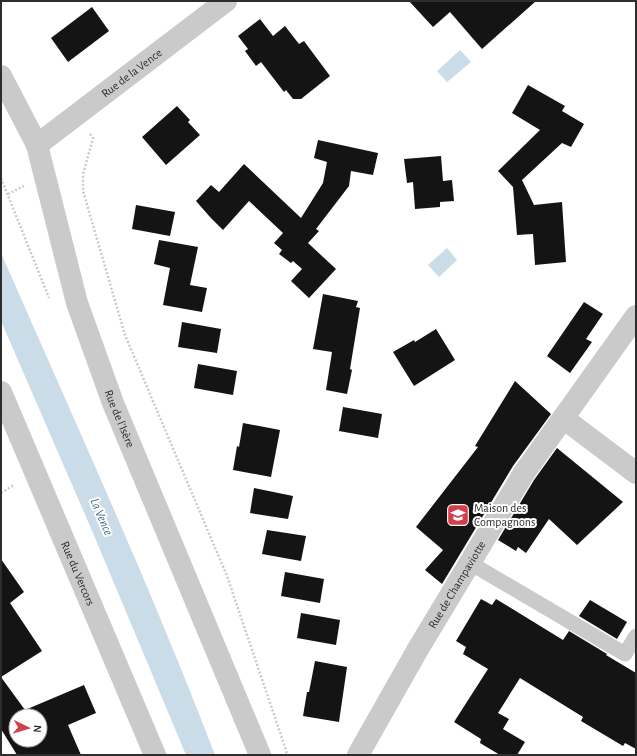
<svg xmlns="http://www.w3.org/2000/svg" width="637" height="756" font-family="'Alegreya Sans',sans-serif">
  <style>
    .water { fill: #c9dce7 }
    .building { fill: #141414; fill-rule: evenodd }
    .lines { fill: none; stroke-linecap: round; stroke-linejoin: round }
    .path { stroke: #cacaca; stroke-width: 2.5; stroke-dasharray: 2 2; stroke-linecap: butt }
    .service { stroke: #cacaca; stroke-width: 15 }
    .minor { stroke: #cacaca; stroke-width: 22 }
    .tertiary { stroke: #cacaca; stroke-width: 22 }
    .labels { text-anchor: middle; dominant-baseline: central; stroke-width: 4; stroke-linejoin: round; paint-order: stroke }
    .street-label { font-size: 12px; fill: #2d2d2d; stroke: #fff }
    .poi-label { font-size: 12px; fill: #2d2d2d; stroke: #fff; text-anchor: start }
    .water-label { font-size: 13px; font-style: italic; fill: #436e87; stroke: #fff }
  </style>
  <rect width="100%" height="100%" fill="#fff"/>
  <g class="water">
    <path d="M460,50L471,62L447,82L437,71Z"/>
    <path d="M447,248L457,260L439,277L428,265Z"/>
    <path d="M1,253C74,420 150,585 215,755H186L93,533L1,321Z"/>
  </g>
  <g class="building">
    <path d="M409,1H536L482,49L450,12L433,27Z"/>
    <path d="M92,7L109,31L68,62L51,38Z"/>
    <path d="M260,19L273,36L285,26L299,44L304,41L330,76L301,99H293L286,90L284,92L261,62L256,66L245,51L248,49L238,36Z"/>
    <path d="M528,85L565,106L562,111L584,124L571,147L562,143L522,180L534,205L562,202L566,262L535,265L533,234L517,235L513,187L498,171L540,130L512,113Z"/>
    <path d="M177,106L190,120L188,122L200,135L166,165L142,137Z"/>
    <path d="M318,140L378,153L373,175L351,171L349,186L316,229L319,231L308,243L336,269L309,298L291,281L302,269L293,261L291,263L279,254L282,250L274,243L283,233L249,201L223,230L210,217L196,201L211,185L219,192L244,164L301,218L323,183L327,162L314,158Z"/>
    <path d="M441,156L443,181L452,180L454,201L440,202V207L415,209L413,182L407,183L404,159Z"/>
    <path d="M136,205L175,212L170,236L132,229Z"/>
    <path d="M159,240L198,247L190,285L207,288L202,312L163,305L170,268L154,264Z"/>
    <path d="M323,294L358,301L356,307L360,308L350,369L352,370L347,394L326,390L332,352L313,349Z"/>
    <path d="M584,302L603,314L586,339L592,342L570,373L547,356Z"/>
    <path d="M182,322L221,329L217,353L178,347Z"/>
    <path d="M436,329L455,360L414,386L393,352L414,340L415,342Z"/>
    <path d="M198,364L237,371L233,395L194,388Z"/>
    <path d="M515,381L551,414L513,466L442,584L425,570L443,550L416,527L478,447L475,446Z"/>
    <path d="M343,407L382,414L378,438L339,431Z"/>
    <path d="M243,423L280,430L271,477L233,470L237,446L239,447Z"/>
    <path d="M557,448L623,502L577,545L549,519L526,553L518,547L516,551L498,540L534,480Z"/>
    <path d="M254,488L293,496L288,519L250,513Z"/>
    <path d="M267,530L306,536L301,561L262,554Z"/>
    <path d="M1,559L24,592L10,603L42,651L1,677L25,710L84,685L96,713L68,725L81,755H17L1,729ZM16,716H40V740H16Z"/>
    <path d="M285,572L324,579L320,603L281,596Z"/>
    <path d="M481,599L492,605L496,599L563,640L569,631L607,654L606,655L636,673V749L625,743L623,746L581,721L583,717L520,678L498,713L509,719L503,729L525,742L517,755H500L480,743L481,739L454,722L488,669L463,654L466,647L456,641Z"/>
    <path d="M590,600L627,622L617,639L579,616Z"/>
    <path d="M301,613L340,620L336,645L297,638Z"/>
    <path d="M315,661L347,667L339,722L303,716L307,692H309Z"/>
  </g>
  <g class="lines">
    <g class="path">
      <path d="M90,134L93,138L83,174V191L125,335L227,576L286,750L287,755"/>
      <path d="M1,178L49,298"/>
      <path d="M8,194L24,186"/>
      <path d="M1,493L14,485"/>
    </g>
    <path class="service" d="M470,563L625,654L636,636"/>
    <g class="minor">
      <path id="s1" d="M37,145L226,1"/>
      <path id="s2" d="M1,392L155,755"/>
      <path d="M563,418L636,473"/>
      <path id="s3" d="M358,755L418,649L524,473L636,316"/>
    </g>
    <path class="tertiary" id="s4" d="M1,76L37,145L77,303L113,403L260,755"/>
  </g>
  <defs>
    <g id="school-square" transform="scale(1.15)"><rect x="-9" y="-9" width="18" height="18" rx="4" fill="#d43f4e" stroke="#fff"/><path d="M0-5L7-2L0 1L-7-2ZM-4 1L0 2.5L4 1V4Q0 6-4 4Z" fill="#fff"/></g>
  </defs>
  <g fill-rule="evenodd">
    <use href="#school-square" x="458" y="515"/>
  </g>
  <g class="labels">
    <g class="street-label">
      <text stroke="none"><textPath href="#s1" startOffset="119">Rue de la Vence</textPath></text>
      <text stroke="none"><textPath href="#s4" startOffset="364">Rue de l'Isère</textPath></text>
      <text stroke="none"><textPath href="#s2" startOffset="197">Rue du Vercors</textPath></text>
      <text stroke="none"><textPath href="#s3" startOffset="197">Rue de Champaviotte</textPath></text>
    </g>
    <g class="poi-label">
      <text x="474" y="508">Maison des<tspan x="474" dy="14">Compagnons</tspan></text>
    </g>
    <g class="water-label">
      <text transform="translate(101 517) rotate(67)">La Vence</text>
    </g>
  </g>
  <rect width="637" height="756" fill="none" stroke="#2d2d2d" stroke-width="4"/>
  <g transform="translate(28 728) rotate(95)"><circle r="19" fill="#ffffff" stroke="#ababab"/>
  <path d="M0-3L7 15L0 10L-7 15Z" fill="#d43f4e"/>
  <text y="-6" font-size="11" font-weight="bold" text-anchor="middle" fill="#2d2d2d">N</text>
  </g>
</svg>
